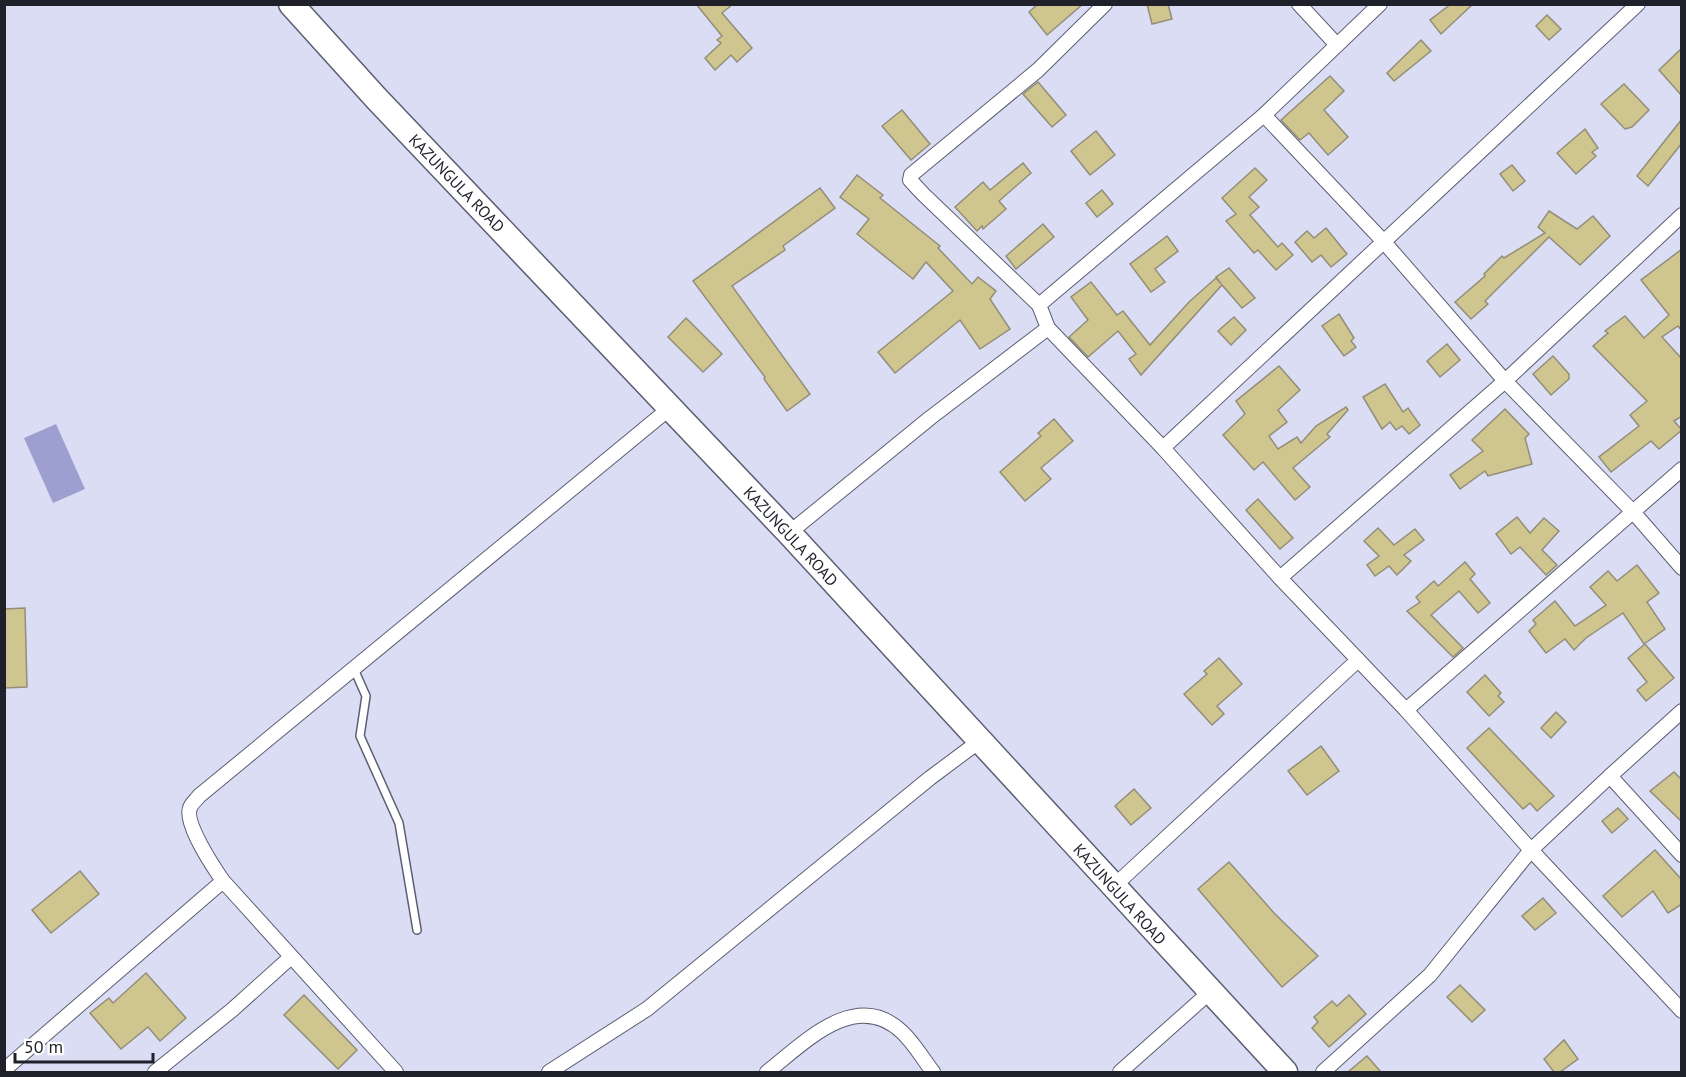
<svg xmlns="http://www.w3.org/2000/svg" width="1686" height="1077" font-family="'PT Sans',sans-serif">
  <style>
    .water { fill: #9d9fd0 }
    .building { fill: #cfc58f; stroke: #938e78; stroke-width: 1.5 }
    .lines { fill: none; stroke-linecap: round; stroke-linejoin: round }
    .service-casing { stroke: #5c5e72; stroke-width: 10 }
    .minor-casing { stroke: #5c5e72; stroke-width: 16 }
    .trunk-casing { stroke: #5c5e72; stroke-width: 27 }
    .service { stroke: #fff; stroke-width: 7 }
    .minor { stroke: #fff; stroke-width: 14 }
    .trunk { stroke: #fff; stroke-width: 24 }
    .labels { text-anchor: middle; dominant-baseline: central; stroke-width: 4.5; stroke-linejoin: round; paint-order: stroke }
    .street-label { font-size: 16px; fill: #1f2029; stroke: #fff }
  </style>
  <rect width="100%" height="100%" fill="#dbddf5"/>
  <path class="water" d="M56,424L85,489L53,503L24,438Z"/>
  <g class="building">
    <path d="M696,4H733L722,13L752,48L737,62L731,55L715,70L705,58L721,43L717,40L722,36Z"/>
    <path d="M1038,4H1083L1047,35L1029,12Z"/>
    <path d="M1147,4H1168L1172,19L1152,24Z"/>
    <path d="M1451,4H1473L1441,34L1430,20Z"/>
    <path d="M1547,15L1561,29L1549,40L1536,26Z"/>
    <path d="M1421,40L1431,51L1394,81L1387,73Z"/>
    <path d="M1682,48V96L1659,70Z"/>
    <path d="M1330,76L1344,91L1324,110L1348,137L1328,155L1309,133L1300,140L1281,120Z"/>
    <path d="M1038,82L1066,115L1052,127L1023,94Z"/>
    <path d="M1624,84L1649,110L1632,127L1625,129L1601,104Z"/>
    <path d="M902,110L930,144L911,160L882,126Z"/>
    <path d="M1682,119V143L1648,186L1637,176Z"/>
    <path d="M1585,129L1598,148L1592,152L1596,156L1576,174L1557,153Z"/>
    <path d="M1096,131L1115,155L1090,175L1071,151Z"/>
    <path d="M1023,163L1031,173L999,201L1006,209L983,229L982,226L977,231L955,207L983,182L990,190Z"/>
    <path d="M1512,165L1525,181L1513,191L1500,174Z"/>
    <path d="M1255,168L1267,180L1249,197L1259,207L1250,215L1278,247L1282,243L1293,255L1276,270L1258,250L1254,253L1226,221L1236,214L1222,198Z"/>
    <path d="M857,175L883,195L880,198L940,246L938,248L972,284L978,277L996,291L990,299L1010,329L980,349L960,320L895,373L878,352L953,291L926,262L913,279L857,234L869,219L840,197Z"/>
    <path d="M820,188L835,208L783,246L785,250L732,286L810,394L787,411L764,379L765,377L693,281Z"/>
    <path d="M1102,190L1113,204L1097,217L1086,203Z"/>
    <path d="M1549,211L1577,229L1593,216L1610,236L1580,265L1549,237L1485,301L1488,304L1471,319L1455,302L1485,276L1484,274L1502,256L1504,258L1545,233L1538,227Z"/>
    <path d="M1043,224L1054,237L1016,269L1006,256Z"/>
    <path d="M1326,228L1347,254L1331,267L1321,255L1312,262L1295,242L1307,231L1314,238Z"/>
    <path d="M1167,236L1178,251L1155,269L1165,282L1151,292L1130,264Z"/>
    <path d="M1682,249V331L1678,326L1662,337L1682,359V416L1674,421L1682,430L1659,449L1651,441L1611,472L1599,457L1639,426L1630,415L1647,401L1593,346L1608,333L1605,331L1625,316L1644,338L1669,315L1641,280Z"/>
    <path d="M1229,268L1255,298L1242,308L1222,285L1141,375L1129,359L1136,354L1118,331L1088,357L1069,337L1088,320L1071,297L1091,282L1117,315L1123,311L1150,345L1189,302L1216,278L1221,284L1216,277Z"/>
    <path d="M1339,314L1354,338L1351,341L1356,347L1344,356L1322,326Z"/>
    <path d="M1234,317L1246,330L1231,345L1218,331Z"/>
    <path d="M686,318L722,354L703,372L668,337Z"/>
    <path d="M1447,344L1460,360L1440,377L1427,361Z"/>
    <path d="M1553,356L1569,374V379L1551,395L1533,374Z"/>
    <path d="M1279,366L1300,390L1278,410L1287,422L1269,436L1278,449L1297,437L1301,443L1316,426L1346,407L1348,410L1327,434L1330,437L1293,468L1310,487L1295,500L1263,462L1254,470L1223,435L1245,414L1236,401Z"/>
    <path d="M1385,384L1403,412L1408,408L1420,425L1409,434L1402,426L1396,430L1390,422L1382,429L1363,397Z"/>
    <path d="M1505,409L1529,434L1525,438L1532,464L1488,476L1485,471L1460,489L1450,475L1483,451L1472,440Z"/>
    <path d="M1054,419L1073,441L1041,468L1051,479L1025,501L1000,472L1041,436L1038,433Z"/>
    <path d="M1258,499L1293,538L1280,549L1246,510Z"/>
    <path d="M1517,517L1530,533L1544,518L1559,531L1542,550L1557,565L1546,575L1520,547L1511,554L1496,534Z"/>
    <path d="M1378,528L1394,545L1415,529L1424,540L1404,555L1411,561L1397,575L1389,566L1375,576L1367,565L1379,556L1364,541Z"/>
    <path d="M1465,562L1475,574L1470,579L1490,603L1478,613L1459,591L1431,615L1463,648L1453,657L1407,611L1420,602L1416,597L1434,581L1438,586Z"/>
    <path d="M1637,565L1659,593L1647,602L1665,629L1644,644L1623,613L1586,638L1574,650L1565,639L1546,653L1529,631L1536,624L1533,620L1555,601L1575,626L1606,605L1590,587L1608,571L1617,581Z"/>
    <path d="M25,608L27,687L4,688V609Z"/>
    <path d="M1645,644L1674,678L1646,701L1637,690L1647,682L1628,658Z"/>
    <path d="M1219,658L1242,684L1217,706L1224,714L1212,725L1184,694L1207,674L1204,671Z"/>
    <path d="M1485,675L1501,693L1498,696L1504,702L1489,716L1467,692Z"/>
    <path d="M1556,712L1566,722L1551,738L1541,728Z"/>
    <path d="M1489,728L1554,796L1537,811L1530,803L1523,809L1467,748Z"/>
    <path d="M1321,746L1339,771L1307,795L1288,771Z"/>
    <path d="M1674,772L1682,780V822L1650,791Z"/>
    <path d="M1134,789L1151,808L1131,825L1115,806Z"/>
    <path d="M1618,808L1628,819L1612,833L1602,821Z"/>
    <path d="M1655,850L1682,880V904L1668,913L1653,891L1622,917L1603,896Z"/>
    <path d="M1229,862L1274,913L1318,956L1282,987L1198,889Z"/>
    <path d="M80,871L99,894L51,933L32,910Z"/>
    <path d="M1543,898L1556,913L1535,930L1522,916Z"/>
    <path d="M146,973L186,1018L160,1041L148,1027L121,1049L90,1013L109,998L113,1003Z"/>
    <path d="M1460,985L1485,1010L1472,1022L1447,997Z"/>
    <path d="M304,995L357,1050L338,1069L284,1015Z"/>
    <path d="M1349,995L1366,1014L1329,1047L1312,1028L1318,1022L1314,1017L1332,1001L1337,1006Z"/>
    <path d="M1564,1040L1578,1059L1560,1072H1554L1544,1059Z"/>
    <path d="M1367,1056L1381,1072H1348Z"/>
  </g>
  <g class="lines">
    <g class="service-casing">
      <path id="service" d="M354,669L366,696L360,736L399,823L417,930"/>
    </g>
    <g class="minor-casing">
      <g id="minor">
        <path d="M1299,4L1337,45"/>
        <path d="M1264,115L1384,242L1505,381L1634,513L1682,568"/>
        <path d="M1039,305L923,194L910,180L911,175L1038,70L1105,4"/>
        <path d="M1048,328L1039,305L1264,115L1380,4"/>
        <path d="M1163,448L1638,4"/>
        <path d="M789,533L930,418L1048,328L1163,448L1280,578L1406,710L1531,850L1610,776L1682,855"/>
        <path d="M1280,578L1505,381L1682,215"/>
        <path d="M1406,710L1682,469"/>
        <path d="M1610,776L1682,711"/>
        <path d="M223,881L396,1072"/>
        <path d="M1113,887L1358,660"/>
        <path d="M4,1070L223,881C214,868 184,823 190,808C191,804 197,799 199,796L670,408"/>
        <path d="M155,1072L232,1010L291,957"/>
        <path d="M549,1072L647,1009L930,778L981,740"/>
        <path d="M767,1072C804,1043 856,988 902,1032C914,1043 923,1059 933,1072"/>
        <path d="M1120,1072L1210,992"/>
        <path d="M1323,1072L1430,975L1531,850L1682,1011"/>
      </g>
    </g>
    <g class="trunk-casing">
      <path id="trunk" d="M291,4L376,98L789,533L1285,1072"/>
    </g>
    <use href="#service" class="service"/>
    <use href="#minor" class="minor"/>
    <use href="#trunk" class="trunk"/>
  </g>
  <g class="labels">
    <g class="street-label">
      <text transform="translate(457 183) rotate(46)">KAZUNGULA ROAD</text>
      <text transform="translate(791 536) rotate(47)">KAZUNGULA ROAD</text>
      <text transform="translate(1120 894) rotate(48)">KAZUNGULA ROAD</text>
    </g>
  </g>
  <rect width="1686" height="1077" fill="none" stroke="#1f2029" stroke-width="12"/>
  <path d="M15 1053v9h138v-9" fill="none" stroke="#1f2029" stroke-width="3"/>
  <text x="24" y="1053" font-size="18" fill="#1f2029" stroke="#ffffff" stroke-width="4.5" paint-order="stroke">50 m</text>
</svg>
